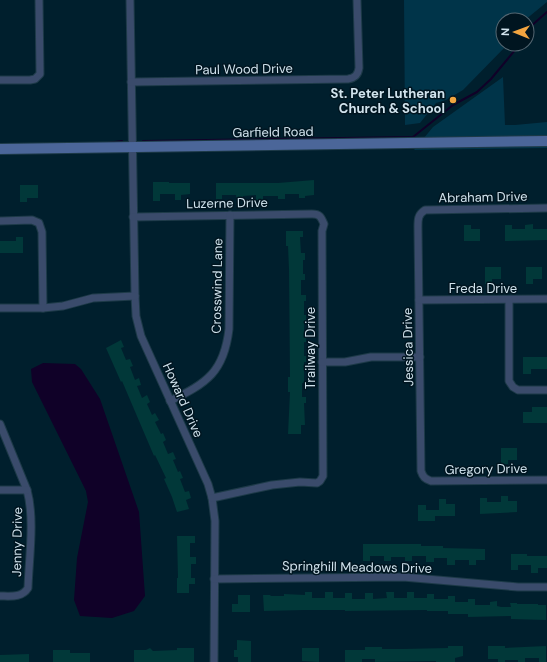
<svg xmlns="http://www.w3.org/2000/svg" width="547" height="662" font-family="'DM Sans',sans-serif">
  <style>
    .green { fill: #003449 }
    .water { fill: #100128 }
    .lines { fill: none; stroke-linecap: round; stroke-linejoin: round }
    .stream { stroke: #100128; stroke-width: 2 }
    .building { fill: #013839 }
    .street-casing { stroke: #1d3a48; stroke-width: 9 }
    .secondary-casing { stroke: #1d3a48; stroke-width: 12 }
    .street { stroke: #3a4b6b; stroke-width: 7 }
    .secondary { stroke: #4b6699; stroke-width: 10 }
    .poi-dot { fill: #f2a540; stroke: #001520; stroke-width: 1.5 }
    .labels { text-anchor: middle; dominant-baseline: central; stroke-width: 3; stroke-linejoin: round; paint-order: stroke }
    .street-label { font-size: 13px; fill: #d1e3ed; stroke: #001520 }
    .poi-label { font-size: 13px; font-weight: bold; fill: #d1e3ed; stroke: #001520; text-anchor: end }
  </style>
  <rect width="100%" height="100%" fill="#001f2d"/>
  <g class="green">
    <path d="M404,0H547V2L525,20H503V44H508L463,90L446,100L436,103L420,123L405,125Z"/>
    <path d="M503,77L505,125H515L547,122V148L414,150L433,127Z"/>
  </g>
  <path class="water" d="M43,363L75,364L81,369L100,399L139,512L145,596L134,611L112,618L80,616L74,600L77,558L88,502L86,491L32,382L31,369Z"/>
  <g class="lines">
    <g class="stream">
      <path d="M527,31L530,27L547,12"/>
      <path d="M143,141L413,137L453,105L477,92L491,79L520,44"/>
      <path d="M107,143L122,141"/>
    </g>
  </g>
  <g class="building">
    <path d="M314,180V195L305,196V198H299V194H285V199H278V196H263V200H256V195L243,196V200H237L236,195H222V199H216V183H278Z"/>
    <path d="M153,182H169V183H190V194L181,195V200H175V194H160V201H153Z"/>
    <path d="M20,185H38V198H27V202H20Z"/>
    <path d="M533,224V229H547V240L505,241V225H512V229H525V225Z"/>
    <path d="M464,225H471V229H480V241H464Z"/>
    <path d="M286,231H303V237H300L301,253H305V260H303V274H305V280H301V295H306V301H304V315H306V321H304V335H306V342H304V356H306V362H304V383H302V397H306V403H304L305,425H301V434H288L290,392H288V377H290L289,269L288,246H286Z"/>
    <path d="M16,237H23V253H0V241H16Z"/>
    <path d="M485,267H501V279H492V284H485Z"/>
    <path d="M526,267H542V279H533V284H526Z"/>
    <path d="M121,340L124,347L121,348L126,360L130,359L133,366L130,367L135,380L139,378L141,385L137,386L142,398L147,395L150,402L147,404L152,415L155,413L159,420L155,422L161,434L163,433L166,440L163,442L168,454L173,452L176,459L173,460L178,472L180,471L183,478L180,479L185,492L189,491L191,498L186,500L189,509L177,512L172,497L164,479L166,478L155,455L154,456L122,381L121,382L106,348Z"/>
    <path d="M523,357H547V369H531V374H523Z"/>
    <path d="M532,407H547V423H523V412H532Z"/>
    <path d="M501,448H517V460H508V464H501Z"/>
    <path d="M501,496H508V501H517V512L480,514V498H487V502H501Z"/>
    <path d="M439,499H446V504H455V516H435V521H418V505H426V510H439Z"/>
    <path d="M177,536H195V543H190V557H196V564H191V578H195V584H189V593H177V578H178Z"/>
    <path d="M363,544H421V546H443V548L485,549V560H476V565H469V560H455V565H447V558H434V562H426V556H412V561H405V557H391V561H384V556H370V561H363Z"/>
    <path d="M511,554H527V556H547V568H538V573H531V565H518V570H511Z"/>
    <path d="M305,592H312V598H325V592H333V598H345V593H352V599H365V593H373V599L387,598L386,592H394V598H407V592H414V598H427V594H434V599H448V596H455V602H468V599H475V605H490V602L497,601V606L501,607H511L510,603H517V604H538V605H546V620L511,619V616L468,617V614H448V611H427V610L345,611V610H305L264,611L263,595H270L271,596H284V594L305,595Z"/>
    <path d="M238,595H250V612H232V604H238Z"/>
    <path d="M237,640L251,641V662H238V657H234V650H237Z"/>
    <path d="M448,646H463V656L455,658V662H436V661L375,662V659H362V662H345V650H365V647H382V649H402L448,648Z"/>
    <path d="M488,646H505V648L546,646V662H539V658H525V662H518V660H505V662H498V659H488Z"/>
    <path d="M150,648L153,651L177,650V648H194V662H134V650H146Z"/>
    <path d="M302,648H319V662L302,661Z"/>
    <path d="M53,650H70V653H90V662H53Z"/>
    <path d="M29,654V662H0V655Z"/>
  </g>
  <g class="lines">
    <g class="street-casing">
      <g id="street">
        <path d="M130,0L135,296L136,316L141,336L208,484L212,498L215,521L214,662"/>
        <path d="M0,80H30L35,79L40,74L39,0"/>
        <path d="M131,82L348,79C355,78 358,75 359,68L357,0"/>
        <path d="M547,208L425,210C417,215 418,221 418,230L421,471C423,477 425,479 431,481L547,480"/>
        <path d="M133,217L312,214C320,214 321,217 324,224L322,231L323,476L320,481L317,483L300,482L272,485L212,498"/>
        <path d="M0,221L32,220L39,223L42,232L43,308"/>
        <path d="M419,300L547,299"/>
        <path d="M509,300V381L513,387L518,390H547"/>
        <path d="M0,308H43L63,306L93,298L135,296"/>
        <path d="M322,362H345L371,357H420"/>
        <path d="M170,401C207,383 224,372 229,329L230,215"/>
        <path d="M0,424L27,490C35,519 29,558 28,588C22,598 10,596 0,596"/>
        <path d="M0,490H27"/>
        <path d="M214,579L403,577L518,587H547"/>
      </g>
    </g>
    <g class="secondary-casing">
      <path id="secondary" d="M0,149L547,141"/>
    </g>
    <use href="#street" class="street"/>
    <use href="#secondary" class="secondary"/>
  </g>
  <circle class="poi-dot" cx="453" cy="100" r="4"/>
  <g class="labels">
    <g class="street-label">
      <text transform="translate(244 69) rotate(-1)">Paul Wood Drive</text>
      <text transform="translate(273 132) rotate(-1)">Garfield Road</text>
      <text transform="translate(483 197) rotate(-1)">Abraham Drive</text>
      <text transform="translate(227 203) rotate(-1)">Luzerne Drive</text>
      <text transform="translate(217 286) rotate(-89)">Crosswind Lane</text>
      <text x="483" y="288">Freda Drive</text>
      <text transform="translate(408 347) rotate(-91)">Jessica Drive</text>
      <text transform="translate(310 348) rotate(-90)">Trailway Drive</text>
      <text transform="translate(183 400) rotate(66)">Howard Drive</text>
      <text transform="translate(486 469) rotate(-1)">Gregory Drive</text>
      <text transform="translate(17 542) rotate(-89)">Jenny Drive</text>
      <text transform="translate(357 567) rotate(1)">Springhill Meadows Drive</text>
    </g>
    <g class="poi-label">
      <text x="445" y="93">St. Peter Lutheran<tspan x="445" dy="15">Church &amp; School</tspan></text>
    </g>
  </g>
  <g transform="translate(515 32) rotate(271)"><circle r="19" fill="#001520" stroke="#546772"/>
  <path d="M0-3L7 15L0 10L-7 15Z" fill="#f2a540"/>
  <text y="-6" font-size="11" font-weight="bold" text-anchor="middle" fill="#d1e3ed">N</text>
  </g>
</svg>
